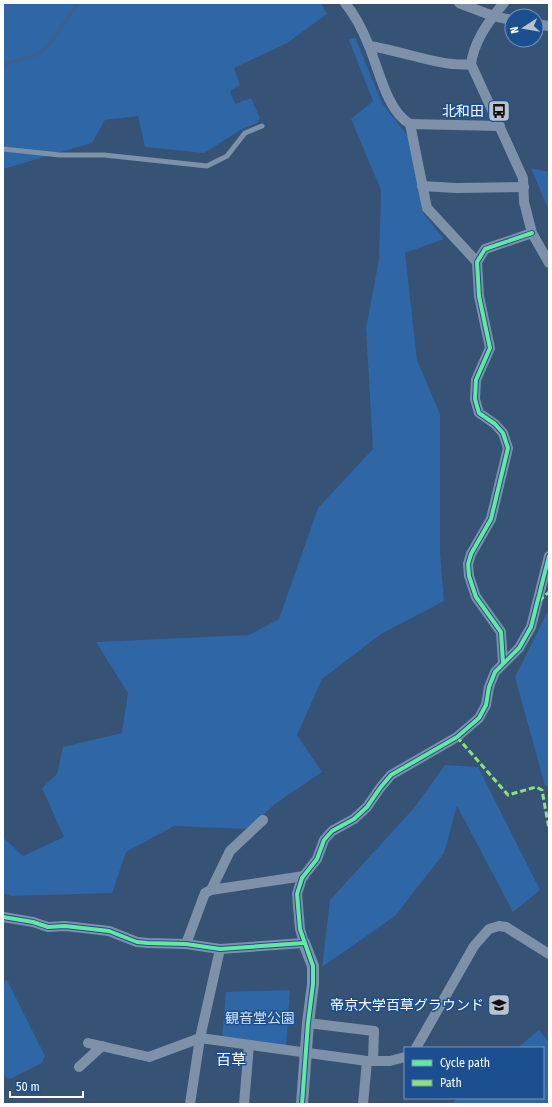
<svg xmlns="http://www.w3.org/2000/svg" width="552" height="1107" font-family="'Fira Sans Condensed','Noto Sans JP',sans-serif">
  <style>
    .green { fill: #2f66a5 }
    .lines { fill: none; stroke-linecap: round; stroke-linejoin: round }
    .stream { stroke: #3b618d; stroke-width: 3 }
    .service { stroke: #7d92a8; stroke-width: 5 }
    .minor { stroke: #7d92a8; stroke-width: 10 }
    .tertiary { stroke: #7d92a8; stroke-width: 12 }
    .quiet { stroke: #8de07e; stroke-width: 3; stroke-dasharray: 6 3; stroke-linecap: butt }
    .cycleway-casing { stroke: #1b4f8f; stroke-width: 6 }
    .cycleway { stroke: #66e7a1; stroke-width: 4 }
    .labels { text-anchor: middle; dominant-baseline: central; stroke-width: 3; stroke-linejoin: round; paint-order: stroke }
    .poi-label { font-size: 14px; fill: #fff; stroke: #1b4f8f; text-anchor: end }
    .park-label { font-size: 14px; fill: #cfe3fa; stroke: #1b4f8f }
    .neighbourhood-label { font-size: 15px; fill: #fff; stroke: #1b4f8f }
  </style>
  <rect width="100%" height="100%" fill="#365274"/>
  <g class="green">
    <path d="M3,3H321L327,14L287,43L234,68L240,85L230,91L235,104L251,98L260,118L257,123L242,129L204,153L145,147L138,116L105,120L92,143L3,169Z"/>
    <path d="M355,37L382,103L407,135L424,214L444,239L405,253L417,360L440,414V553L444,601L381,634L322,679L297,735L322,772L275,804L248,829L174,826L126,852L112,893L11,896L3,893V837L23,856L64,837L42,788L57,774L63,747L122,733L128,693L96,642L249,635L279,619L318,508L373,449L366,328L379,259L381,190L351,119L373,101L349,40Z"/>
    <path d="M531,168L549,172V211Z"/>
    <path d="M549,609V787L545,786L515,677Z"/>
    <path d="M445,765L478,767L540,890L513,912L457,806L444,853L395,916L322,967L330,900L414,808Z"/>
    <path d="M7,980L45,1056L42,1063L10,1079L5,1077L3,1074V982Z"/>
    <path d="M290,990L286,1048L222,1039L226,992Z"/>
    <path d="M539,1030L549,1042V1104H452L457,1098H543V1048H517Z"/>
  </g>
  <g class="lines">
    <path class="stream" d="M3,65C14,60 30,58 38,54C54,45 66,16 79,3"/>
    <path class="service" d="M3,149L60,155H104L207,166L227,156L245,133L262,126"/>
    <g class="minor">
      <path d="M345,3C356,16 363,31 369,46C379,70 387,111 410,124L427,208L477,262"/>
      <path d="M459,3L493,16L512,20"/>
      <path d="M504,3C489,20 474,41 471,64L523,178L524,202L532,233L549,263"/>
      <path d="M536,24L549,26"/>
      <path d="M369,46C400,50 443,68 471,64"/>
      <path d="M410,124L500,126"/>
      <path d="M422,186L456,188L524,187"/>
      <path d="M503,663L501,632L476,597L469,576L468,564L471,554L491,519L508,448L503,433L495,424L479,413L475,399L476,380L490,348L479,296L477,262L485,249L532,233"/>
      <path d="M211,890L230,851L263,820"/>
      <path d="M3,917L33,922L48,927L65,926L109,931L137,942L148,943L186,944L220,949L304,943L300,929L297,894L302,878L317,859L324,840L332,831L354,819L367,807L380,788L391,775L457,737L479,718L486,705L489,687L495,672L519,648L531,627L549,556"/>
      <path d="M186,944L205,893L211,890L304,876"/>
      <path d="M308,1023L374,1031L373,1061"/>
      <path d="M88,1043L149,1057L200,1038L367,1061H390L405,1057"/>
      <path d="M416,1048L474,946L489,929L499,926L506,927L549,954"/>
      <path d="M79,1067L102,1046"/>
      <path d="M190,1104L200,1038L220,949"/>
      <path d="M244,1104L249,1045"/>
      <path d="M363,1104L367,1061"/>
    </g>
    <path class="tertiary" d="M302,1104L308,1023L313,984V966L304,943"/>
    <g class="quiet">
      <path d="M539,601L549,592"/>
      <path d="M457,737L508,795L536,787L542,790L549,829"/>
    </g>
    <g class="cycleway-casing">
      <g id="cycleway">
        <path d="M503,663L501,632L476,597L469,576L468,564L471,554L491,519L508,448L503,433L495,424L479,413L475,399L476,380L490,348L479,296L477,262L485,249L532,233"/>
        <path d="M3,917L33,922L48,927L65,926L109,931L137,942L148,943L186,944L220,949L304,943"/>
        <path d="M302,1104L308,1023L313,984V966L300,929L297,894L302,878L317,859L324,840L332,831L354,819L367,807L380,788L391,775L457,737L479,718L486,705L489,687L495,672L519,648L531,627L549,556"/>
      </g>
    </g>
    <use href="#cycleway" class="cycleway"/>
  </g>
  <defs>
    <g id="bus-square" transform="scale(1.15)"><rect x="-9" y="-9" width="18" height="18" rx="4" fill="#b9c2ce" stroke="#1b4f8f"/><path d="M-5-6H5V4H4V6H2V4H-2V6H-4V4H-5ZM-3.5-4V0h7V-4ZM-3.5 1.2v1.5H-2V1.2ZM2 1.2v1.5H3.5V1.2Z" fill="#111"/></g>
    <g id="university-square" transform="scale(1.15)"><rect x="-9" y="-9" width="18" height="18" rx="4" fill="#b9c2ce" stroke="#1b4f8f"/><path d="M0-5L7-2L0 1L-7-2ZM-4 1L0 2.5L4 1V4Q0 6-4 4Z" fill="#111"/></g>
  </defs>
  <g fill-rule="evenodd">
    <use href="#bus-square" x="499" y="111"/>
    <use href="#university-square" x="499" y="1005"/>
  </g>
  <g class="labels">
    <g class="poi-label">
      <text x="484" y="111">北和田</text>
      <text x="484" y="1005">帝京大学百草グラウンド</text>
    </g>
    <g class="park-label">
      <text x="260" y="1018">観音堂公園</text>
    </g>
    <g class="neighbourhood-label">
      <text x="231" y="1060">百草</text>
    </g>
  </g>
  <rect width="552" height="1107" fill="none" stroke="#ffffff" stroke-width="8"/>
  <rect x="404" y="1047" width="140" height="52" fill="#1b4f8f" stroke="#7695bc"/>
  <rect x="412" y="1060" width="20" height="6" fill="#66e7a1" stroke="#7695bc"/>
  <text x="440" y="1067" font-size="12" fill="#ffffff">Cycle path</text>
  <rect x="412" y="1080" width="20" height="6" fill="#8de07e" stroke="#7695bc"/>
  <text x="440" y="1087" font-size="12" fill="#ffffff">Path</text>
  <g transform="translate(524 28) rotate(258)"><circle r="19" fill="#1b4f8f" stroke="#7695bc"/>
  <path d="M0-3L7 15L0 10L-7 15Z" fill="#b9c2ce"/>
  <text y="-6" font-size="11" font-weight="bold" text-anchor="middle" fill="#ffffff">N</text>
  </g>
  <path d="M10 1091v6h73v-6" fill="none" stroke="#ffffff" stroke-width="2"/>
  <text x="16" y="1091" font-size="12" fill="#ffffff" stroke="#1b4f8f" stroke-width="3" paint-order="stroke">50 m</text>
</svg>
